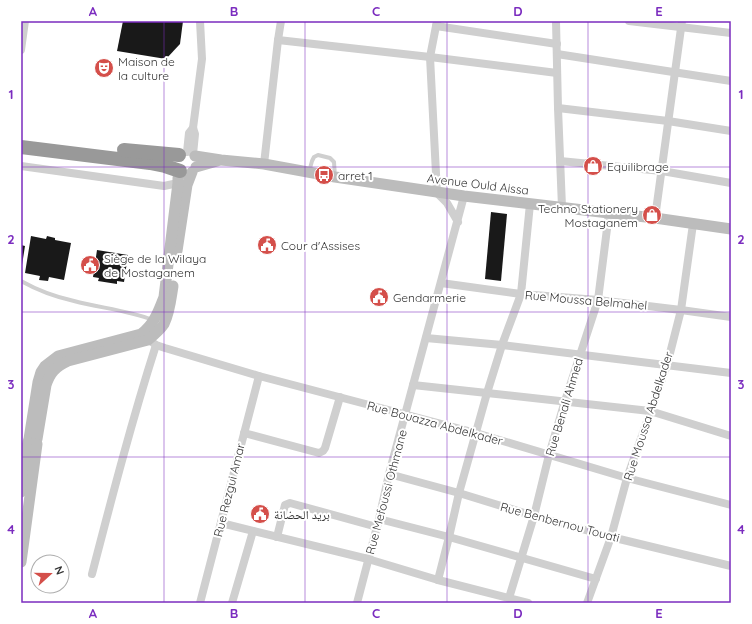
<svg xmlns="http://www.w3.org/2000/svg" width="752" height="624" font-family="Quicksand,'Noto Naskh Arabic',sans-serif">
  <style>
    .building { fill: #191919 }
    .lines { fill: none; stroke-linecap: round; stroke-linejoin: round }
    .lane { stroke: #cfcfcf; stroke-width: 4 }
    .street { stroke: #cfcfcf; stroke-width: 8 }
    .secondary { stroke: #bcbcbc; stroke-width: 11 }
    .highway { stroke: #999; stroke-width: 14 }
    .grid { fill: none; stroke: #7b2cbf; stroke-width: 1; stroke-opacity: 0.55 }
    .labels { text-anchor: middle; dominant-baseline: central; stroke-width: 4; stroke-linejoin: round; paint-order: stroke }
    .poi-label { font-size: 12px; fill: #323232; stroke: #fff; text-anchor: start }
    .street-label { font-size: 12px; fill: #323232; stroke: #fff }
    .neatline { fill: none; stroke: #7b2cbf; stroke-width: 1.5 }
    .grid-label { font-size: 13px; text-anchor: middle; font-weight: bold; fill: #7b2cbf }
  </style>
  <rect width="100%" height="100%" fill="#fff"/>
  <g class="building">
    <path d="M123,21H183L180,44L166,59L117,51Z"/>
    <path d="M491,212L507,214L501,281L485,279Z"/>
    <path d="M31,236L46,239L47,236L55,238V240L71,243L64,280L49,277L48,281L39,280L40,276L25,273Z"/>
    <path d="M21,245L25,246L22,265H21Z"/>
    <path d="M97,250L128,255L124,282L117,281V284L98,281L99,278L93,277Z"/>
  </g>
  <g class="lines">
    <g class="lane">
      <path d="M309,172L312,161L314,157L318,155L330,158L334,162L335,177"/>
      <path d="M21,281C37,290 56,297 74,301C100,308 127,310 153,320"/>
    </g>
    <g class="street">
      <path d="M437,21L430,57L437,193L447,203L458,222"/>
      <path d="M556,21L558,108L562,207"/>
      <path d="M629,21L731,33"/>
      <path d="M436,26L557,44"/>
      <path d="M278,40L430,57L557,73"/>
      <path d="M21,50L25,21"/>
      <path d="M557,54L731,81"/>
      <path d="M558,108L668,121L731,131"/>
      <path d="M187,152L189,133L193,128"/>
      <path d="M193,154L195,134L193,128L202,59L200,21"/>
      <path d="M560,161L662,171L731,183"/>
      <path d="M264,164L278,40L281,21"/>
      <path d="M21,166L164,186L178,183"/>
      <path d="M655,218L682,21"/>
      <path d="M441,283L521,294L598,300L681,310L731,317"/>
      <path d="M145,337L156,345L165,348L259,376L476,433L627,478L731,505"/>
      <path d="M426,338L502,345L731,373"/>
      <path d="M413,385L487,393L650,411L731,436"/>
      <path d="M244,433L319,453L323,451L325,448L340,397"/>
      <path d="M389,474L459,493L534,516L611,537L731,566"/>
      <path d="M379,519L449,537L596,579"/>
      <path d="M221,523L368,559L438,580L528,603"/>
      <path d="M277,537L285,505L290,503L377,527"/>
      <path d="M92,574C112,497 132,420 156,345"/>
      <path d="M438,580L449,537L459,493L487,393L502,345L521,294L530,204"/>
      <path d="M509,598L534,516L549,455L565,401L598,300L609,213"/>
      <path d="M200,603L259,376"/>
      <path d="M232,603L253,531"/>
      <path d="M357,603L379,519L389,474L464,196"/>
      <path d="M587,603L611,537L627,478L667,365L681,310L693,224"/>
    </g>
    <g class="secondary">
      <path d="M195,156L221,160L264,164L335,177L464,196L609,213L655,218L731,229"/>
      <path d="M196,167L217,161"/>
      <path d="M177,251L187,185L192,172"/>
      <path d="M29,439L38,382L41,372L45,366L58,356L141,334C154,325 159,310 164,297L178,183V178L181,172"/>
      <path d="M37,439L46,385C50,373 55,367 68,361L148,340C154,335 160,330 164,324C170,312 171,298 173,286"/>
      <path d="M21,492L26,451L28,442"/>
      <path d="M21,562L37,444"/>
    </g>
    <g class="highway">
      <path d="M21,147L150,163L165,166L180,171"/>
      <path d="M124,150L179,155"/>
    </g>
  </g>
  <path class="grid" d="M164,21V603M305,21V603M447,21V603M588,21V603M21,167H731M21,312H731M21,457H731"/>
  <defs>
    <g id="theatre-disc" transform="scale(1)"><circle r="9.5" fill="#d44f4a" stroke="#fff"/><path d="M-5-5.5Q0-4 5-5.5V0Q5 5 0 6Q-5 5-5 0ZM-3.3-2.5H-1v1.5H-3.3ZM1-2.5H3.3v1.5H1ZM-2.8 1Q0 5.5 2.8 1Z" fill="#fff"/></g>
    <g id="shop-disc" transform="scale(1)"><circle r="9.5" fill="#d44f4a" stroke="#fff"/><path d="M-5-2.5h2.3a2.7 3.5 0 0 1 5.4 0H5L5.5 6h-11ZM-1.5-2.5h3a1.5 2.3 0 0 0-3 0Z" fill="#fff"/></g>
    <g id="bus-disc" transform="scale(1)"><circle r="9.5" fill="#d44f4a" stroke="#fff"/><path d="M-5-6H5V4H4V6H2V4H-2V6H-4V4H-5ZM-3.5-4V0h7V-4ZM-3.5 1.2v1.5H-2V1.2ZM2 1.2v1.5H3.5V1.2Z" fill="#fff"/></g>
    <g id="civic-disc" transform="scale(1)"><circle r="9.5" fill="#d44f4a" stroke="#fff"/><path d="M-.6-6.5H3V-4.5H.6V-3L4-1V1h2V6H-6V1h2V-1L-.6-3ZM-1.2 2.5V6h2.4V2.5Z" fill="#fff"/></g>
  </defs>
  <g fill-rule="evenodd">
    <use href="#theatre-disc" x="104" y="68"/>
    <use href="#shop-disc" x="593" y="166"/>
    <use href="#bus-disc" x="324" y="175"/>
    <use href="#shop-disc" x="652" y="215"/>
    <use href="#civic-disc" x="267" y="245"/>
    <use href="#civic-disc" x="90" y="265"/>
    <use href="#civic-disc" x="379" y="297"/>
    <use href="#civic-disc" x="260" y="514"/>
  </g>
  <g class="labels">
    <g class="poi-label">
      <text x="118" y="61">Maison de<tspan x="118" dy="14">la culture</tspan></text>
      <text x="607" y="166">Equilibrage</text>
      <text x="338" y="175">arret 1</text>
      <text x="638" y="208" text-anchor="end">Techno Stationery<tspan x="638" dy="14">Mostaganem</tspan></text>
      <text x="281" y="245">Cour d'Assises</text>
      <text x="104" y="258">Siège de la Wilaya<tspan x="104" dy="14">de Mostaganem</tspan></text>
      <text x="393" y="297">Gendarmerie</text>
      <text x="274" y="514">بريد الحضانة</text>
    </g>
    <g class="street-label">
      <text transform="translate(478 184) rotate(7)">Avenue Ould Aissa</text>
      <text transform="translate(586 300) rotate(5)">Rue Moussa Belmahel</text>
      <text transform="translate(564 407) rotate(-73)">Rue Benali Ahmed</text>
      <text transform="translate(648 416) rotate(-72)">Rue Moussa Abdelkader</text>
      <text transform="translate(435 423) rotate(15)">Rue Bouazza Abdelkader</text>
      <text transform="translate(229 490) rotate(-76)">Rue Rezgui Amar</text>
      <text transform="translate(386 492) rotate(-75)">Rue Mefoussi Othmane</text>
      <text transform="translate(560 522) rotate(15)">Rue Benbernou Touati</text>
    </g>
  </g>
  <rect width="752" height="624" fill="none" stroke="#ffffff" stroke-width="44"/>
  <g transform="translate(50 574) rotate(69)"><circle r="19" fill="#ffffff" stroke="#adadad"/>
  <path d="M0-3L7 15L0 10L-7 15Z" fill="#d44f4a"/>
  <text y="-6" font-size="11" font-weight="bold" text-anchor="middle" fill="#323232">N</text>
  </g>
  <rect x="22" y="22" width="708" height="580" class="neatline"/>
  <g class="grid-label">
    <text x="93" y="16">A</text>
    <text x="234" y="16">B</text>
    <text x="376" y="16">C</text>
    <text x="518" y="16">D</text>
    <text x="659" y="16">E</text>
    <text x="11" y="99">1</text>
    <text x="741" y="99">1</text>
    <text x="11" y="244">2</text>
    <text x="741" y="244">2</text>
    <text x="11" y="389">3</text>
    <text x="741" y="389">3</text>
    <text x="11" y="534">4</text>
    <text x="741" y="534">4</text>
    <text x="93" y="618">A</text>
    <text x="234" y="618">B</text>
    <text x="376" y="618">C</text>
    <text x="518" y="618">D</text>
    <text x="659" y="618">E</text>
  </g>
</svg>
